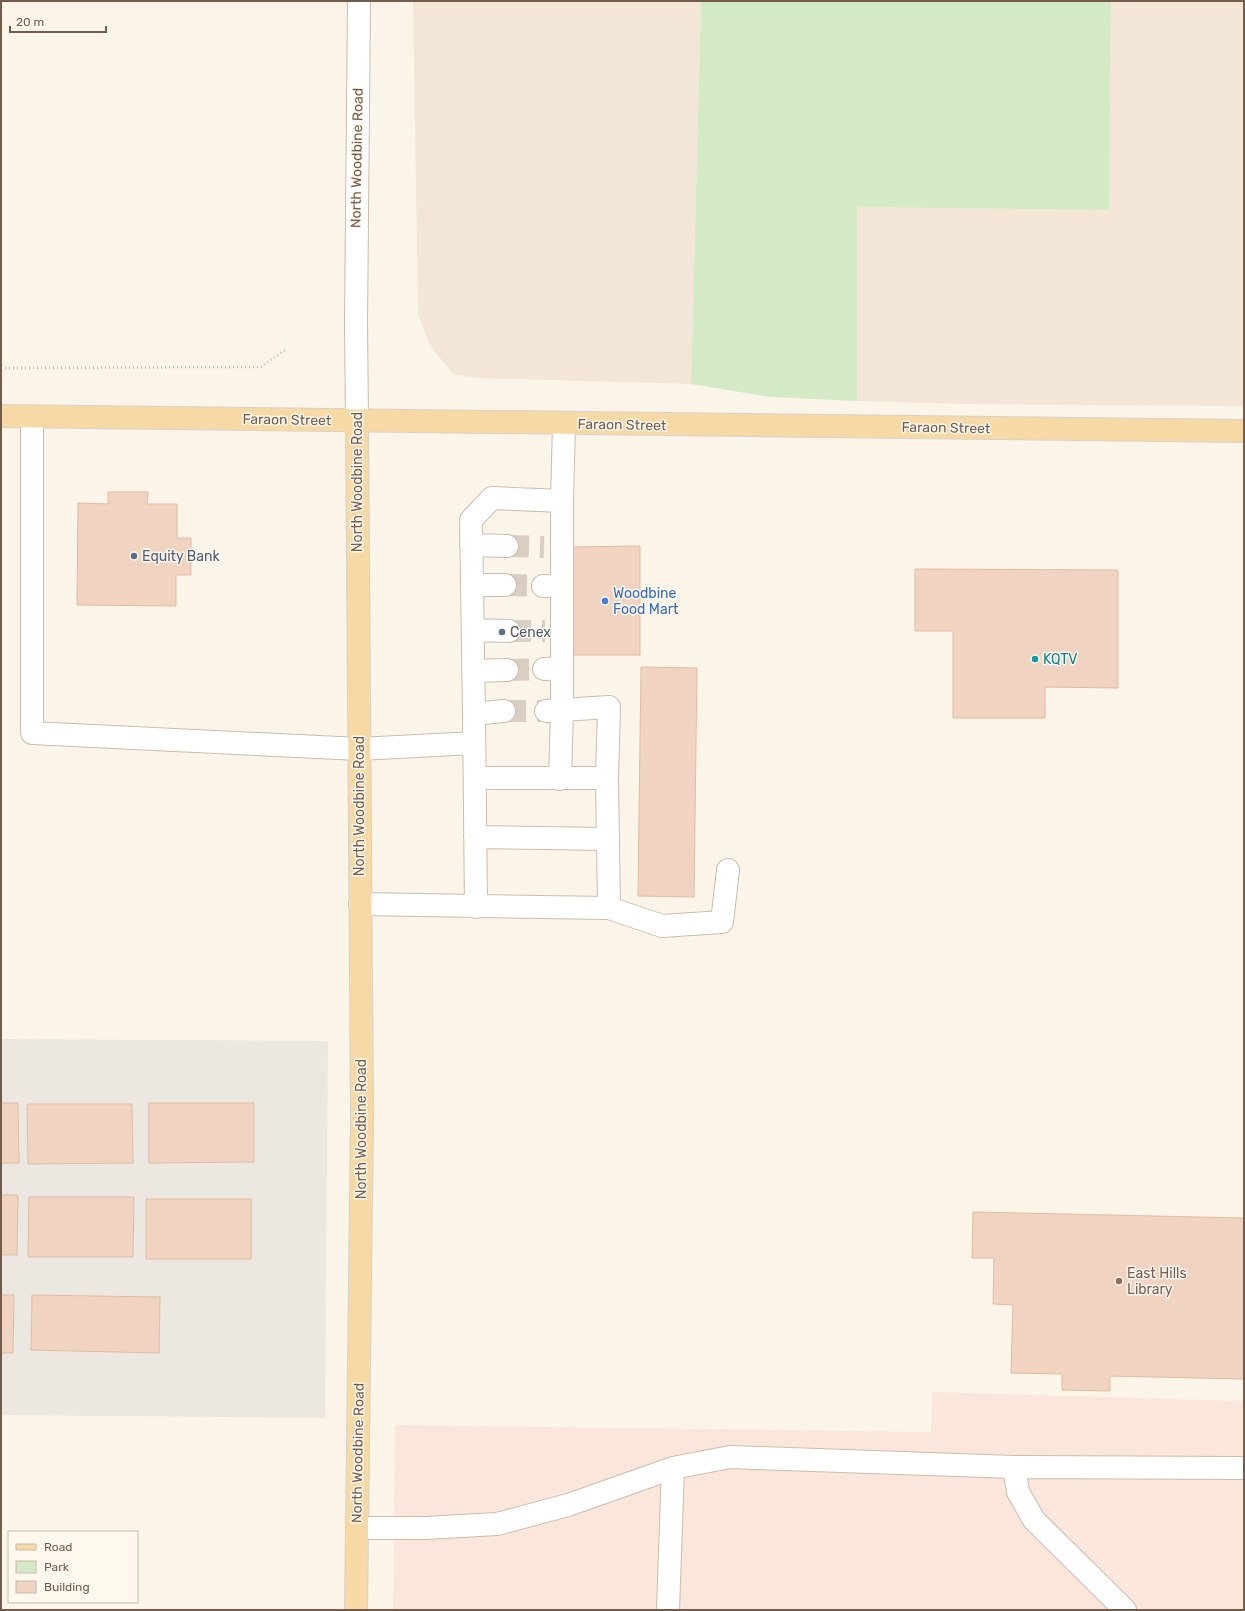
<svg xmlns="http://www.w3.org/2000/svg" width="1245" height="1611" font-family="Rubik,sans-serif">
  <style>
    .residential { fill: #f3e6d6 }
    .commercial { fill: #fbe6dc }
    .industrial { fill: #ece7e1 }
    .green { fill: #d4e9c6 }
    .building { fill: #f0d4c1; stroke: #e1bba2 }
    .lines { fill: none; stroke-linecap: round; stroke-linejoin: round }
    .minor-tunnel { stroke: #d9cec1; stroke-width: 22; stroke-dasharray: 22 11; stroke-linecap: butt }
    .minor-casing { stroke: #cdbcae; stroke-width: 24 }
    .major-casing { stroke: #d8d1cd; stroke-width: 24 }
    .path { stroke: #d5b8a3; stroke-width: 2.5; stroke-dasharray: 1 3; stroke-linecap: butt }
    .minor { stroke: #fff; stroke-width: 22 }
    .major { stroke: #f6d9a4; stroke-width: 22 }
    .service-dot { fill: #5c6f8a; stroke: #fef8ee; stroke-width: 1.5 }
    .shop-dot { fill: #3f7fe0; stroke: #fef8ee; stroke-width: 1.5 }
    .culture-dot { fill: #0f9aa8; stroke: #fef8ee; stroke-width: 1.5 }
    .education-dot { fill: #8d6e63; stroke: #fef8ee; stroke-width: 1.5 }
    .labels { text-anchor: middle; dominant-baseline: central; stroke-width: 3; stroke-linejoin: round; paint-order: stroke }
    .street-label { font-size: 14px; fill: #745c4d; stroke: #fef8ee }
    .service-label { font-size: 14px; fill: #4e5e75; stroke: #fef8ee; text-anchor: start }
    .shop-label { font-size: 14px; fill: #366cbe; stroke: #fef8ee; text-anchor: start }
    .culture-label { font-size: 14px; fill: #0d838f; stroke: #fef8ee; text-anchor: start }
    .education-label { font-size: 14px; fill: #785e54; stroke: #fef8ee; text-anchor: start }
  </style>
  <rect width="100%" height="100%" fill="#fbf4e8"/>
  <path class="residential" d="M413 1H701L691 384 477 378 453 374 430 345 418 314Z
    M1111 1H1244V406L962 404 857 401V207L1108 210Z"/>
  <path class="commercial" d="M932 1392 1244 1401V1610H393L395 1425 931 1432Z"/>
  <path class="industrial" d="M1 1039 328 1041 325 1418 1 1415Z"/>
  <path class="green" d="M701 1H1111L1109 210 857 207V401L770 397 691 384Z"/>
  <path class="building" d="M108 492H148L147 504H177V538H191V575H176V606L77 605 78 503 108 504Z
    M640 546V655H571L570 547Z
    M915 569 1118 570V688L1045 687V718H953V631H915Z
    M641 667 697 668 694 897 638 896Z
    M1 1103H18L19 1163H1Z
    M149 1103H254V1162L149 1163Z
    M27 1104H132L133 1163 28 1164Z
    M1 1195H18L17 1255H1Z
    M29 1197H134L133 1257H28Z
    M146 1199H251V1259H146Z
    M973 1212 1244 1218V1379L1110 1376V1391L1062 1390V1374L1011 1373 1013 1305 993 1304 994 1258H972Z
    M1 1295H14L13 1353H1Z
    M32 1295 160 1297 159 1353 31 1350Z"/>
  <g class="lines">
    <path class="minor-tunnel" d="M507 546 544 547
      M505 585 543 586
      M509 631H545
      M507 670 544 669
      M504 711H546"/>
    <g class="minor-casing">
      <path id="minor" d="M32 417V733L359 749 474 743
        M357 422 356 323 359 1
        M471 545 507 546
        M472 585H505
        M543 586H562
        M473 630 509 631
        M544 669 562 668
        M473 671 507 670
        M474 714 471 520 492 498 562 501 564 424
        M475 778H607
        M560 779 562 710V501
        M475 837 607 839
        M360 904 609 908 607 778 609 707 546 711
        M476 907 474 714 504 711
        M609 908 662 926 722 922 728 870
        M1014 1467 1244 1468
        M357 1528H426L497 1524 568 1505 673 1468 730 1457 1014 1467 1018 1492 1034 1520 1125 1610
        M668 1610 673 1468"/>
    </g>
    <g class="major-casing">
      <path id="major" d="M1 416 1244 431
        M356 1610 362 1116 357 422"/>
    </g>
    <path class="path" d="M1 368 261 367 285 350"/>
    <use href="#minor" class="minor"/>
    <use href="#major" class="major"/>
  </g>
  <g class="service-dot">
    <circle cx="134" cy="556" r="4"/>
    <circle cx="502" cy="632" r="4"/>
  </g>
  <circle class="shop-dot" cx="605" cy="601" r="4"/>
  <circle class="culture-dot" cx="1035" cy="659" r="4"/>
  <circle class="education-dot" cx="1119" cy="1281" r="4"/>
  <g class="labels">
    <g class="street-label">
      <text transform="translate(357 158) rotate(-89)">North Woodbine Road</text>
      <text transform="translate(287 420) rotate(1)">Faraon Street</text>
      <text transform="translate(622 425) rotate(1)">Faraon Street</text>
      <text transform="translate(946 428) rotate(1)">Faraon Street</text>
      <text transform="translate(357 482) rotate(-90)">North Woodbine Road</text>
      <text transform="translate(359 806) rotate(-90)">North Woodbine Road</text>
      <text transform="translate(361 1129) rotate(-90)">North Woodbine Road</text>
      <text transform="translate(358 1453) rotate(-89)">North Woodbine Road</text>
    </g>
    <g class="service-label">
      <text x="142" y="556">Equity Bank</text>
      <text x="510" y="632">Cenex</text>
    </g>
    <g class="shop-label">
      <text x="613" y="593">Woodbine<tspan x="613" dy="16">Food Mart</tspan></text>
    </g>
    <g class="culture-label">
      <text x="1043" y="659">KQTV</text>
    </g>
    <g class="education-label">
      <text x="1127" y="1273">East Hills<tspan x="1127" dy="16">Library</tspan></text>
    </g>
  </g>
  <rect width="1245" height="1611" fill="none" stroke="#745c4d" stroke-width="4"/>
  <rect x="8" y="1531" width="130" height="72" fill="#fef8ee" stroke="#c7baae"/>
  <rect x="16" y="1544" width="20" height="6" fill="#f6d9a4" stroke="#c7baae"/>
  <text x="44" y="1551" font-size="12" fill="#745c4d">Road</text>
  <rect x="16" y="1561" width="20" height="12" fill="#d4e9c6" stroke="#c7baae"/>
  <text x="44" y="1571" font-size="12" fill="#745c4d">Park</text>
  <rect x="16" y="1581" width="20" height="12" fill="#f0d4c1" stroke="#c7baae"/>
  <text x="44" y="1591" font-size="12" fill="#745c4d">Building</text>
  <path d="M10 26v6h96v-6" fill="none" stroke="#745c4d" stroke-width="2"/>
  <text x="16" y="26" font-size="12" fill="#745c4d" stroke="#fef8ee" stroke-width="3" paint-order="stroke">20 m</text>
</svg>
